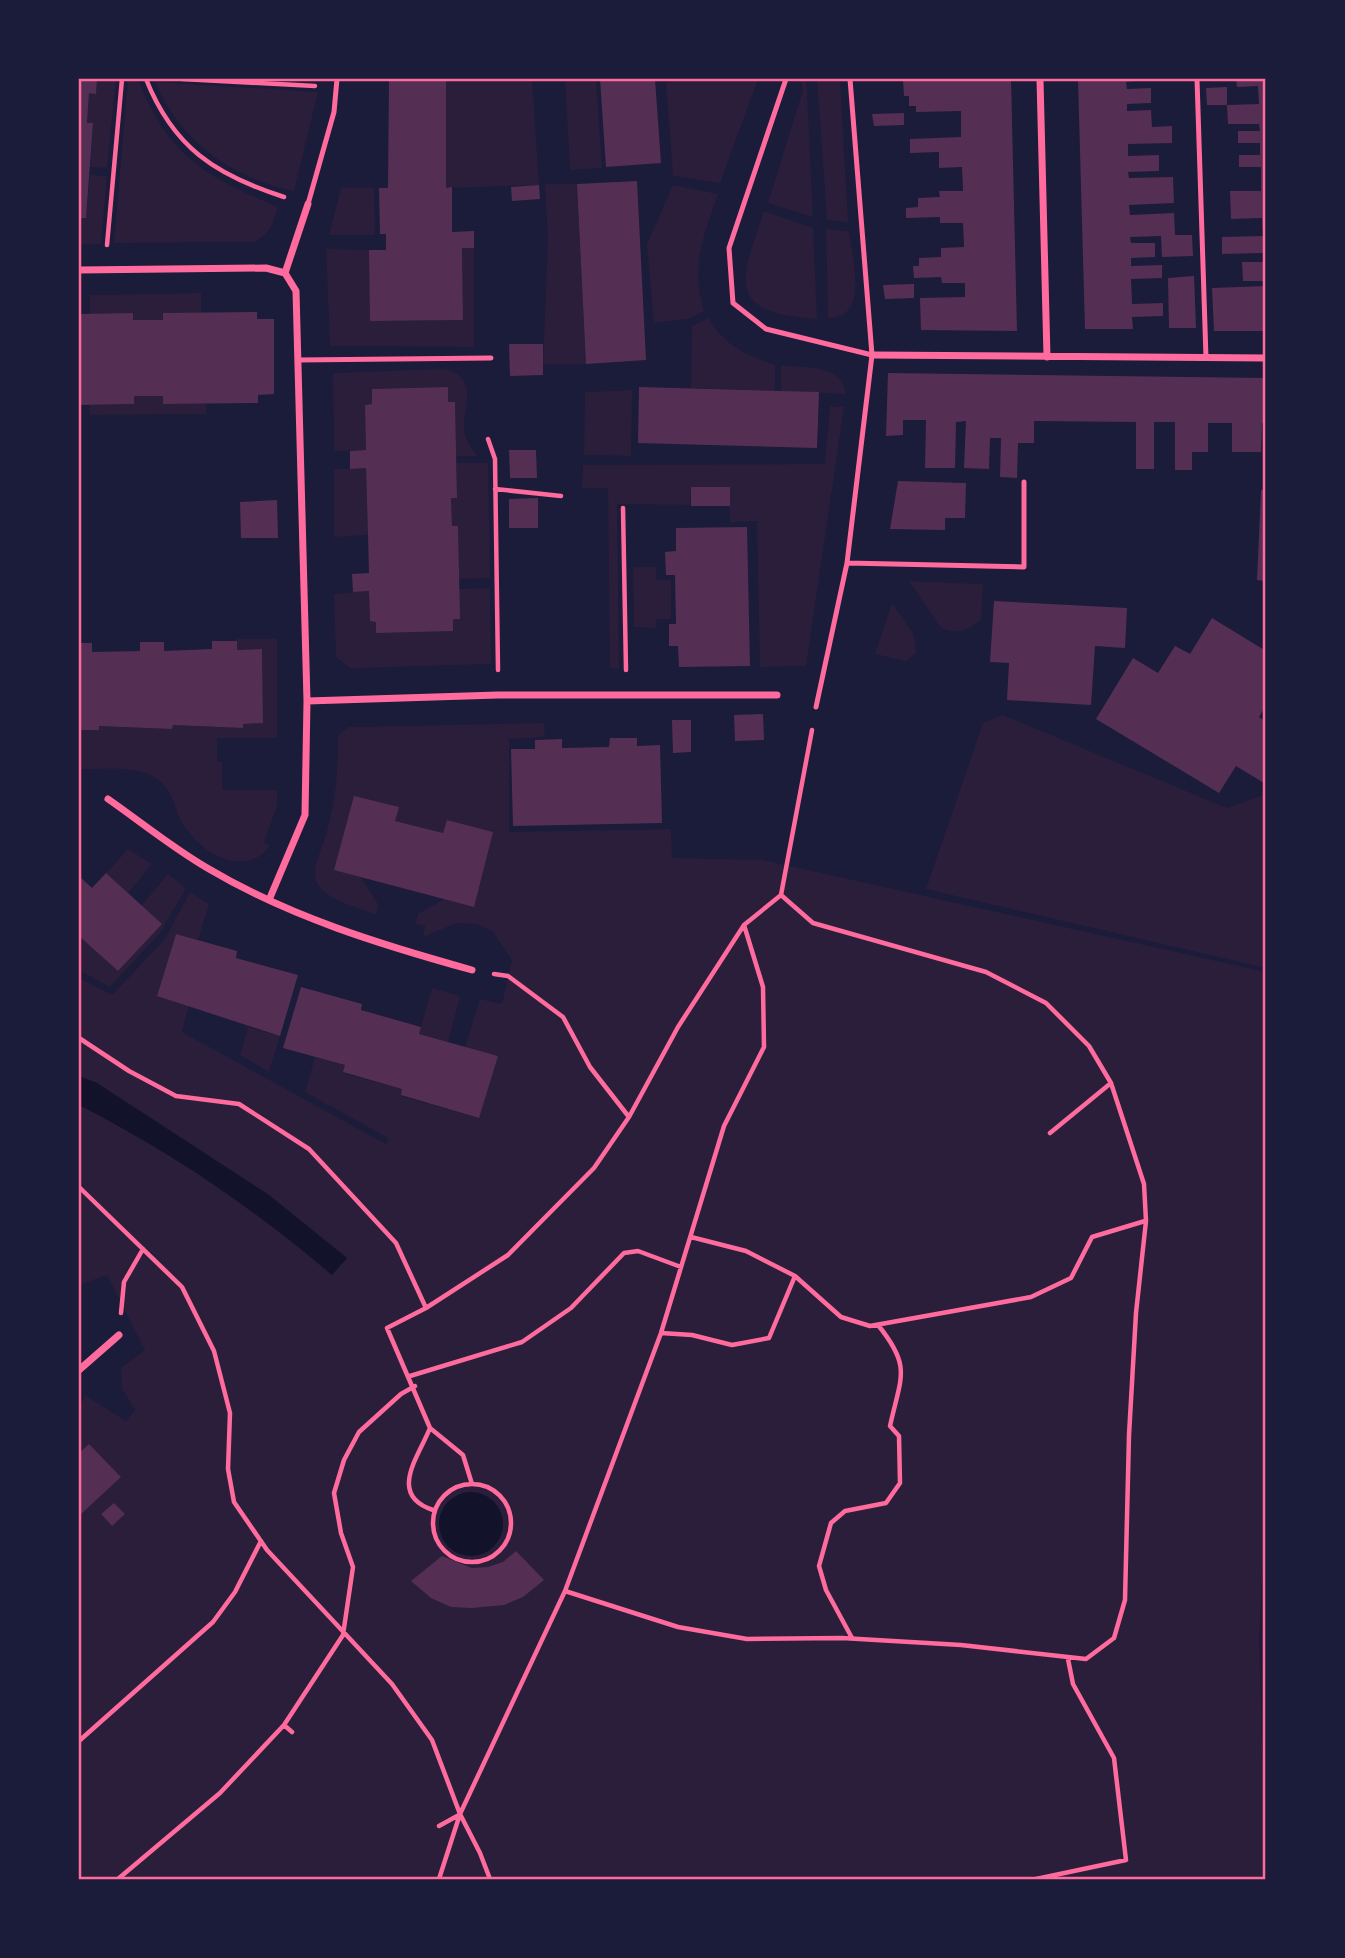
<svg xmlns="http://www.w3.org/2000/svg" width="1345" height="1958" font-family="Figtree,sans-serif">
  <style>
    .green { fill: #2a1e3b; fill-rule: evenodd }
    .water { fill: #12122b }
    .building { fill: #542f53 }
    .lines { fill: none; stroke-linecap: round; stroke-linejoin: round }
    .path { stroke: #ff6b9d; stroke-width: 4.5 }
    .service { stroke: #ff6b9d; stroke-width: 5 }
    .minor { stroke: #ff6b9d; stroke-width: 7 }
    .neatline { fill: none; stroke: #ff6b9d; stroke-width: 2.5 }
  </style>
  <rect width="100%" height="100%" fill="#1b1b3a"/>
  <path class="green" d="M97 79H116L107 168 90 167 93 124 87 123 89 93H96Z
    M446 79H532L539 185 446 188Z
    M565 79H596L602 168 570 170Z
    M684 79H758L720 183 673 176 666 82Z
    M801 79H805L807 91 813 217 768 203 803 90Z
    M817 79H840L848 222 827 220Z
    M128 80 139 82C169 157 207 177 278 207 273 224 270 234 254 242L114 243Z
    M155 82 318 92 294 191C230 177 181 142 155 82Z
    M90 175 107 176 101 244H79L80 218H86Z
    M545 184H577L586 364H543L548 239Z
    M673 185 718 194C703 238 691 264 704 311L688 319 654 323 647 244Z
    M341 188H374L375 235H329Z
    M764 211 813 228 817 319C725 313 740 282 764 211Z
    M826 229 849 231C852 258 870 319 828 318Z
    M462 248H474V347L330 346 326 249 369 250 371 321 463 320Z
    M201 293V313H164L163 320H133V313L90 314V295Z
    M708 318C725 345 745 355 775 365V391L691 388 692 326Z
    M781 365C805 368 842 364 846 394L781 391Z
    M444 369C484 378 459 412 465 436 467 442 473 450 477 456H456L455 402H448L447 387 372 389V404L365 405 366 450 334 451 333 373Z
    M632 390 631 456 584 455 585 392Z
    M134 396H163L164 404H206V414L90 415 89 405 133 404Z
    M830 406 844 407 806 666 760 667 757 521 730 522V487H691L690 505 617 504 619 669 610 668 608 488H582L583 465 825 464Z
    M457 463H488L490 578 459 579 458 526H452L451 498 457 497Z
    M366 468 368 535 334 537V469Z
    M633 567H656V580H671V619H656V628L634 627Z
    M909 581 983 584 981 619C969 630 957 635 941 628Z
    M490 588 491 664 359 668H350L336 657 334 594 369 591 370 621 376 622V632L453 631V619H459V589Z
    M892 603 914 635 916 653 906 661 875 654Z
    M237 639H277V738H217V761L222 762V790H277V806L264 842 270 846C246 878 203 855 185 827 173 810 175 789 154 777 135 765 101 770 79 769V730H99V726L172 729 173 725 242 728 243 724 263 723 262 649 237 650Z
    M1003 715 1227 808 1266 794V968L926 889 983 723Z
    M544 723 545 737 509 739V832L671 829 672 858 763 860 1266 972V1502L1259 1638 1266 1879H79V1516L121 1477 89 1444 79 1453V1410L85 1395 126 1421 135 1410 122 1389 121 1368 145 1350 107 1275 79 1285V978L112 995 165 939 190 892 209 904 198 940 176 934 157 995 189 1005 182 1032 386 1144 388 1138 305 1092 315 1057 345 1065 343 1073 402 1089 401 1096 478 1118 497 1056 465 1047 480 999 502 1004 512 960 493 932 477 924 457 923 423 937 425 926 415 924 418 914 444 899 493 832 447 820 443 833 395 821 398 808 360 876 378 904 376 915C358 907 331 902 319 886 312 876 315 865 319 855 334 816 338 781 338 739L339 734 349 727ZM114 1503 125 1514 112 1526 101 1514Z
    M128 849 152 864 128 893 106 873Z
    M168 874 186 888 160 933 110 987 79 970V936L118 971 161 924 141 906Z
    M432 988 460 996 448 1042 419 1034Z
    M248 1027 280 1036 269 1072 240 1055Z"/>
  <path class="water" d="M79 1076 97 1083 269 1195 347 1258 332 1275C253 1208 171 1152 79 1105Z
    M439 1524a32 32 0 1 1 64 0a32 32 0 1 1-64 0Z"/>
  <path class="building" d="M79 79H97L96 94 89 93 87 123H93L86 218H79Z
    M389 79H446V188L452 187V232L474 231V248H462L463 320 370 321 369 250H386V234H380L379 188H388Z
    M600 79H655L661 163 606 167Z
    M1011 79 1017 331 921 330 920 298 965 297V283H942L941 277 914 278 913 266H919V258L941 257V248L964 247 963 223H940V217L906 218V208L918 207V198L940 197 939 191H963L962 167 939 168V152L910 153V139L961 137V111L916 112V106H909V96H904L903 80Z
    M1078 79H1157L1126 82 1127 89 1151 88V103L1127 104V111L1151 110 1152 127 1172 126V143L1128 144V156L1159 155V171L1128 172 1129 178 1173 177 1174 203 1129 205 1130 215 1174 213 1175 235H1192L1193 256 1162 257 1161 236 1130 237 1131 243H1155V257L1131 258V266L1162 265V278L1131 279 1132 304 1163 303V316L1132 317 1133 329H1085Z
    M1236 79H1266V281H1243L1242 262H1264L1263 253 1222 254V237L1263 236 1262 218 1231 219 1230 191H1261V167H1239V155H1260V143H1238V131H1260L1259 124H1228L1227 105 1259 104 1258 86 1237 87Z
    M1227 87V105H1207L1206 88Z
    M904 113V125L874 126 872 114Z
    M637 181 646 360 586 364 577 184Z
    M539 185 540 199 512 201 511 187Z
    M1194 276 1196 328H1169L1168 278Z
    M914 284V298L885 299 883 285Z
    M1266 286V331H1214L1212 288Z
    M257 312V319H274V394L258 395V403L163 404V396H134V404L79 405V314L133 313V320H163V313Z
    M509 344H543V375L510 376Z
    M888 373 1266 378V423H1262L1261 452H1232V423H1208V452H1192V470H1175V422H1154V469H1136V422L1034 421V443H1018L1017 478 1000 477 1001 438H990L989 469 964 468 966 421 956 422 955 468H925L926 420H903V435L886 436Z
    M448 387V402H455L457 498H451L452 526H458L460 619H453V631L376 633V622L370 621 369 591 353 592 352 574 369 573 368 535 366 468 350 469V451L366 450 365 405 372 404V389Z
    M639 387 819 392 817 448 638 443Z
    M509 450H536L537 478H510Z
    M898 481 966 483 965 518H945V530L890 529Z
    M691 487H730V506H691Z
    M1261 490H1266V581L1257 580Z
    M538 498V528H509V499Z
    M277 500 278 538H241L240 502Z
    M747 527 750 666 679 667 678 646H669V624H676L675 575H666L665 552 676 551V528Z
    M994 601 1127 608 1125 648 1095 646 1091 705 1007 700 1009 663 990 662Z
    M1212 618 1266 651V705L1259 717 1266 722V779L1264 783 1236 766 1219 793 1096 719 1133 658 1158 673 1175 646 1190 654Z
    M212 641H237V650L262 649 263 723 243 724V728L173 725 172 729 99 726V730H79V643H92V652L140 651V642H164V651L212 649Z
    M763 714 764 740 735 741 734 715Z
    M672 720H691V752L673 753Z
    M610 738H637V746L660 745 662 823 513 826 511 749H535V740L562 739V748L609 747Z
    M354 796 399 807 395 821 443 833 447 820 493 832 474 907 334 870Z
    M106 873 162 924 118 971 79 936V876L92 888Z
    M176 934 237 951 236 958 298 975 280 1036 157 996Z
    M301 987 362 1004 361 1010 421 1027 419 1034 498 1056 479 1118 401 1095 402 1089 343 1072 345 1065 283 1048Z
    M89 1444 121 1477 79 1516V1453Z
    M114 1503 125 1514 112 1526 101 1514Z
    M516 1551 544 1580 523 1597 504 1605 472 1608 451 1607 431 1598 411 1581 442 1556 472 1568 488 1567 503 1562Z"/>
  <g class="lines">
    <path class="path" d="M146 79C173 147 215 175 284 197
      M182 79 315 86
      M107 245 122 79
      M488 439 495 459 498 670
      M495 489 561 496
      M623 508 626 670
      M494 974 508 976 563 1017 590 1067 629 1117
      M79 1038 129 1071 176 1096 239 1104 309 1149 396 1243 426 1308
      M1050 1133 1111 1083
      M79 1187 182 1287 214 1351 230 1413 228 1469 234 1502 267 1550 392 1684 432 1740 460 1814 480 1853 490 1879
      M691 1237 746 1251 795 1276 841 1317 870 1326 1031 1297 1071 1278 1092 1237 1145 1221
      M121 1313 124 1282 143 1249
      M661 1333 692 1335 732 1345 769 1338 795 1276
      M410 1376 522 1342 571 1308 624 1253 638 1251 681 1267
      M430 1428C419 1456 387 1495 433 1510
      M433 1523a39 39 0 1 1 78 0a39 39 0 1 1-78 0Z
      M472 1484 463 1455 430 1428 387 1328 426 1308 508 1255 594 1168 629 1117 678 1027 744 925 781 895 812 730
      M565 1591 678 1627 747 1639 842 1638 961 1645 1086 1659 1114 1638 1125 1600 1129 1435 1136 1313 1146 1221 1144 1184 1111 1083 1089 1046 1046 1003 986 972 813 923 781 895
      M852 1638 826 1590 819 1566 831 1523 845 1511 886 1503 900 1483 899 1436 890 1426C901 1376 912 1367 878 1325
      M284 1725 292 1732
      M79 1741 213 1622 235 1592 261 1541
      M439 1826 459 1815
      M118 1879 220 1793 284 1725 343 1635 353 1567 341 1533 334 1493 344 1460 359 1432 401 1394 415 1386
      M439 1879 460 1814 565 1591 661 1333 724 1126 764 1047 763 987 744 925
      M1036 1879 1126 1860 1114 1758 1073 1684 1068 1659"/>
    <path class="service" d="M786 79 729 248 733 303 766 329 872 355
      M1197 79 1206 358
      M308 204 334 112 337 79
      M298 360 491 358
      M847 563 1024 567V482
      M816 707 847 563 872 355 850 79"/>
    <path class="minor" d="M1040 79 1047 357
      M79 270 266 268 285 273 296 291 307 701 305 815 269 900
      M285 273 308 204
      M872 355 1266 358
      M307 701 498 695H777
      M108 799C141 822 174 849 209 869 290 917 382 945 472 970
      M79 1370 119 1335"/>
  </g>
  <rect width="1345" height="1958" fill="none" stroke="#1b1b3a" stroke-width="161"/>
  <rect x="80" y="80" width="1184" height="1798" class="neatline"/>
</svg>
